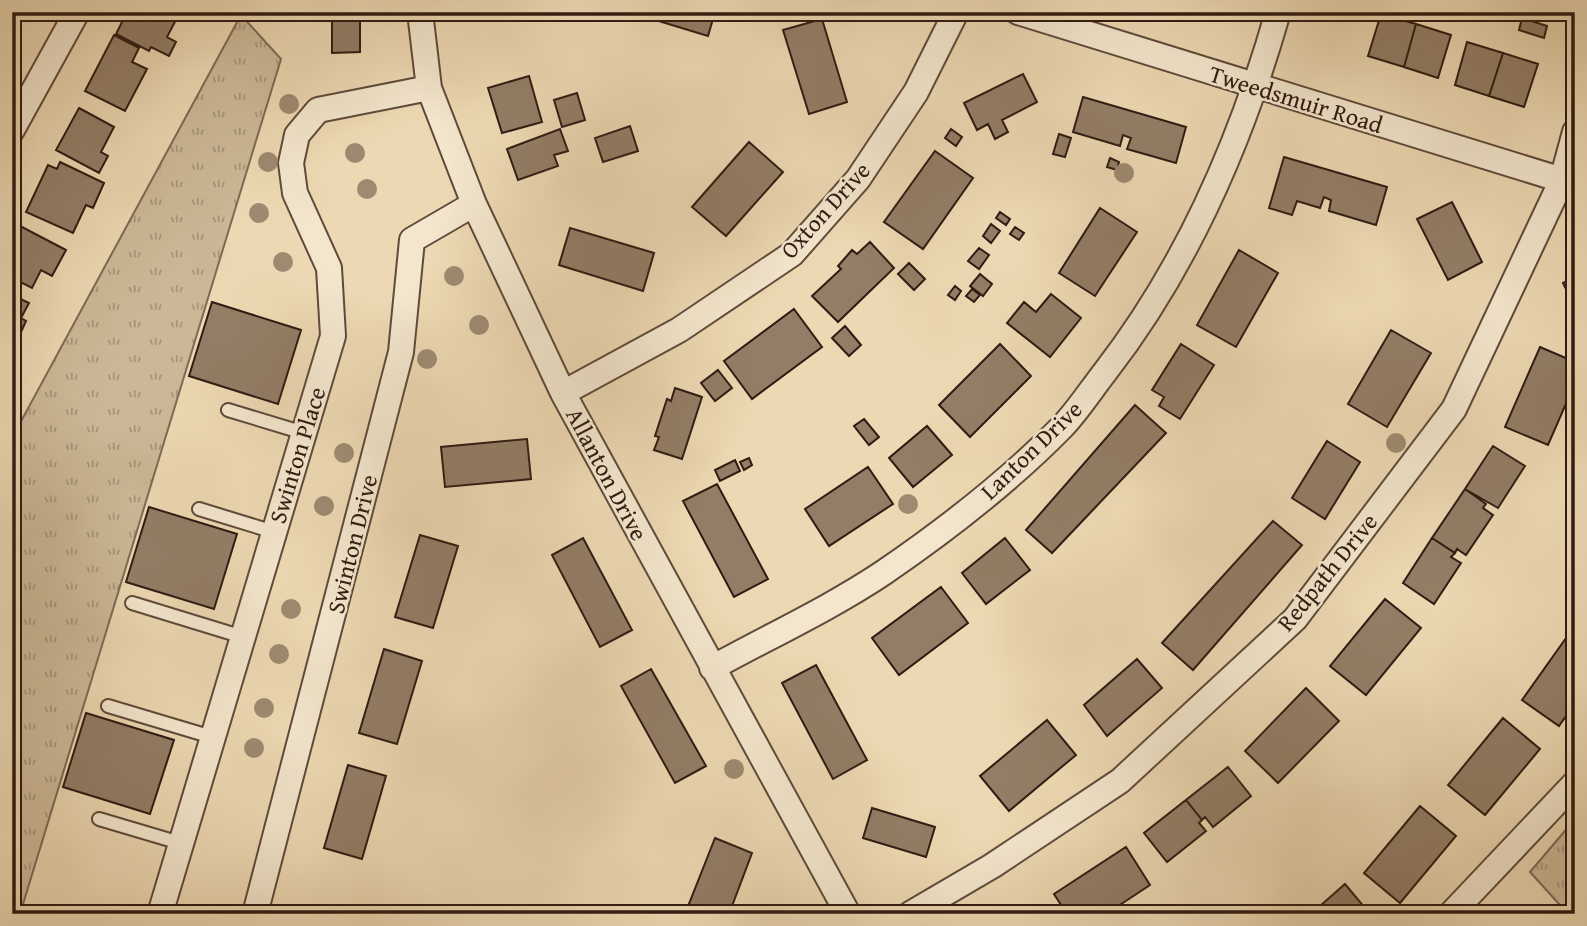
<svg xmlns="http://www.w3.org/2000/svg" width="1587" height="926" font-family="'Gentium Book Plus',serif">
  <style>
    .grass { fill: url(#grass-tufts); stroke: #7e6a55; stroke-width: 2 }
    .building { fill: #927d66; stroke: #301b13; stroke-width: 2 }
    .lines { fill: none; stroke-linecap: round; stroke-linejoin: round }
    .service-casing { stroke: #5f4a3b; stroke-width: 16 }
    .minor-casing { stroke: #5f4a3b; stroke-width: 28 }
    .service { stroke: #f3e6cd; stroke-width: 12 }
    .minor { stroke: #f3e6cd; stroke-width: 24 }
    .tree { fill: #9e8a71 }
    .labels { text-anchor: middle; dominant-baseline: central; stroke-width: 5; stroke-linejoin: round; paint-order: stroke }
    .street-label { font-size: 24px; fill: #301b13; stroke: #f3e6cd }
  </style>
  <defs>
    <pattern id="grass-tufts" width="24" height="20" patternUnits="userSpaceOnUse" patternTransform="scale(1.75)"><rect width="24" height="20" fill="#ccb897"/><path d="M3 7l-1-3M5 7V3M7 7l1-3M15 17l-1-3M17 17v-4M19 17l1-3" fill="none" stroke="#a6957a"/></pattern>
  </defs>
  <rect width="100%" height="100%" fill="#ecd8b2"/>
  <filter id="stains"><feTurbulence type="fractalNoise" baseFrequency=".00286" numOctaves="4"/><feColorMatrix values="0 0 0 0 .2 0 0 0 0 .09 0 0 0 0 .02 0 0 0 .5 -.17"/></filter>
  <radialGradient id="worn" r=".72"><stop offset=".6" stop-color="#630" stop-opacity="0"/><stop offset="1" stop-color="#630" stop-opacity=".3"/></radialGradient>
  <path class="grass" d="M241 15 281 59 20 914H12V438Z
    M1575 819V914H1568L1530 872Z"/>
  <path class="building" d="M12 12H24L12 36Z
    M127 12H180L167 37 176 42 169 56 151 47 149 51 116 34Z
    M332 12H360V52L332 53Z
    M629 12H715L708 36Z
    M1381 14 1416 24 1404 67 1368 56Z
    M1522 18 1547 26 1544 38 1519 30Z
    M822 19 847 102 809 114 783 30Z
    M1416 24 1451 35 1438 78 1404 67Z
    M114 35 139 48 132 62 147 69 125 111 85 91Z
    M1467 42 1503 53 1489 96 1455 85Z
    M1503 53 1538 64 1524 107 1489 96Z
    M1023 74 1037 102 1002 120 1008 132 995 139 988 124 977 130 964 103Z
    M529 76 542 122 502 133 488 88Z
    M577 93 585 120 562 127 554 100Z
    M1083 97 1186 127 1176 163 1127 149 1131 138 1123 135 1120 146 1073 132Z
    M79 108 114 127 101 152 108 156 99 173 56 150Z
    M630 126 638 151 603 162 595 138Z
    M560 129 568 151 554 155 558 166 518 180 507 149Z
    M951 129 962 137 956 146 945 138Z
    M1059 134 1071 138 1065 157 1053 154Z
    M749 142 783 172 726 236 692 207Z
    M935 151 973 178 923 249 884 222Z
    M1284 157 1387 187 1376 225 1329 211 1331 200 1324 197 1320 208 1297 201 1292 215 1269 208Z
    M1110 158 1119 162 1117 170 1107 167Z
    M60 162 104 183 93 208 86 205 73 233 26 212 48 165 57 169Z
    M1452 202 1482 262 1448 280 1417 219Z
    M1100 208 1137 232 1095 296 1059 273Z
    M1000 212 1010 219 1006 225 996 218Z
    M991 224 1000 231 991 243 983 236Z
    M20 226 66 250 52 276 41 270 32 288 12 278V241Z
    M1015 227 1024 233 1019 240 1010 234Z
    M570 228 654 253 643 291 559 265Z
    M870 242 894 268 838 322 812 296 841 269 838 266 852 250 857 254Z
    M979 248 989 255 979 269 968 261Z
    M1239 250 1278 273 1236 347 1197 325Z
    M909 263 925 279 914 290 898 274Z
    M980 274 992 284 983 296 970 286Z
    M1575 277V308L1563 283Z
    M955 286 961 291 955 300 948 295Z
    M972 289 980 295 974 302 966 296Z
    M1051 294 1081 318 1050 357 1007 323 1024 302 1036 312Z
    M12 295 29 303 21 318 26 321 13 350Z
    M212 302 301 330 278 404 189 376Z
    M794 309 822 347 752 399 724 361Z
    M845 326 861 345 849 356 832 338Z
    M1391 330 1431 353 1387 427 1348 404Z
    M1000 344 1031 376 970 437 939 405Z
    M1181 344 1214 365 1180 419 1159 406 1164 397 1152 390Z
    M1540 347 1575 362V383L1548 445 1505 427Z
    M718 370 732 388 715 401 701 383Z
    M675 388 702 397 682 459 654 450 659 437 655 436 667 399 671 401Z
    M1135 405 1166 433 1052 553 1026 530Z
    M864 419 879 437 869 445 854 426Z
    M927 426 952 455 913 487 889 458Z
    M527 439 531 479 445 487 441 447Z
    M1327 441 1360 462 1325 519 1292 498Z
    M1493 446 1525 466 1498 508 1465 489Z
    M749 458 752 465 744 470 740 462Z
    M735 460 740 471 720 481 715 470Z
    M868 467 893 504 829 546 805 509Z
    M717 484 768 579 734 597 683 501Z
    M1465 489 1486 504 1483 508 1493 515 1466 555 1457 549 1455 553 1432 538Z
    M149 507 237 534 214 609 126 582Z
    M1273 521 1302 545 1193 670 1162 643Z
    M420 535 458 546 433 628 395 617Z
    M583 538 632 630 600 647 552 555Z
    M1005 538 1030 570 986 604 962 573Z
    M1432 538 1455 553 1451 557 1461 563 1434 604 1403 583Z
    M941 587 968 623 899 675 872 638Z
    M1385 599 1421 628 1366 695 1330 666Z
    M1566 638 1575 644V703L1559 726 1522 700Z
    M384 649 422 661 397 744 359 733Z
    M1137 659 1162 688 1107 736 1084 705Z
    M816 665 867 760 833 779 782 683Z
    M651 669 706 766 675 783 621 686Z
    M1306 688 1339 721 1278 783 1245 751Z
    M86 713 174 740 150 814 63 787Z
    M1503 718 1540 749 1485 815 1448 785Z
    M1047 720 1076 755 1009 811 980 776Z
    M348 765 386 776 362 859 324 848Z
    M1228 767 1251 796 1213 827 1205 817 1202 820 1186 800Z
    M1186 800 1202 820 1199 823 1206 831 1167 862 1144 833Z
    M1420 806 1456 836 1400 903 1364 873Z
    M872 808 935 827 926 857 863 838Z
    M715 838 752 853 729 914H685Z
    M1126 847 1150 885 1106 914H1067L1054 894Z
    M1345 884 1370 914H1311Z"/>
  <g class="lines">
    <g class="service-casing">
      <path id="service" d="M228 410 304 433
        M199 509 274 532
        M132 603 243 637
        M108 706 212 737
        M99 819 180 843"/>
    </g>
    <g class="minor-casing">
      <path id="minor" d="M420 12 429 88 474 204 563 393 848 914
        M1018 12 1575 184
        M12 130 77 12
        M563 393 679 330 792 254 858 179 916 92 956 12
        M712 668C768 637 829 609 883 573 946 530 1009 481 1063 426 1078 410 1091 390 1105 372 1188 265 1241 142 1278 12
        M160 914 333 336 329 268 295 193 291 163 297 135 318 110 429 88
        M255 914 401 352 412 240 474 204
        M910 914 992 866 1120 781 1295 619 1454 409 1562 180 1575 132
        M1451 914 1575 783"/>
    </g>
    <use href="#service" class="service"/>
    <use href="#minor" class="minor"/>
  </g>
  <g class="tree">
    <circle cx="289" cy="104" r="10"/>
    <circle cx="355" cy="153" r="10"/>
    <circle cx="268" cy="162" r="10"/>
    <circle cx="1124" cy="173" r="10"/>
    <circle cx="367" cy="189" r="10"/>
    <circle cx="259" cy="213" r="10"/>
    <circle cx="283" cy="262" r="10"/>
    <circle cx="454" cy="276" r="10"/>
    <circle cx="479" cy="325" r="10"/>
    <circle cx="427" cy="359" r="10"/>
    <circle cx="1396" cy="443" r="10"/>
    <circle cx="344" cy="453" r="10"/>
    <circle cx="908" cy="504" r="10"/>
    <circle cx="324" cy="506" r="10"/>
    <circle cx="291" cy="609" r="10"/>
    <circle cx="279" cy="654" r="10"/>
    <circle cx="264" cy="708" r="10"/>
    <circle cx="254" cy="748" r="10"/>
    <circle cx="734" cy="769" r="10"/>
  </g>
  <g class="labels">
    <g class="street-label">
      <text transform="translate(1296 99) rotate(17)">Tweedsmuir Road</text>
      <text transform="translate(825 210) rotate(-48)">Oxton Drive</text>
      <text transform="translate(1031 450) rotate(-44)">Lanton Drive</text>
      <text transform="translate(297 455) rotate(-73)">Swinton Place</text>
      <text transform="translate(607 474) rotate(62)">Allanton Drive</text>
      <text transform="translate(352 544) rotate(-76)">Swinton Drive</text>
      <text transform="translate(1327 572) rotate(-51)">Redpath Drive</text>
    </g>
  </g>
  <rect width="1587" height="926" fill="none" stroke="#ecd8b2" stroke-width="42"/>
  <rect x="14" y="14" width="1559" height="898" fill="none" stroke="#301b13" stroke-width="3.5"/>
  <rect x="21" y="21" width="1545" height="884" fill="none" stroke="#301b13" stroke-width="2"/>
  <rect width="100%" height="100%" filter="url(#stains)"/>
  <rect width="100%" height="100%" fill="url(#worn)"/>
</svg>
